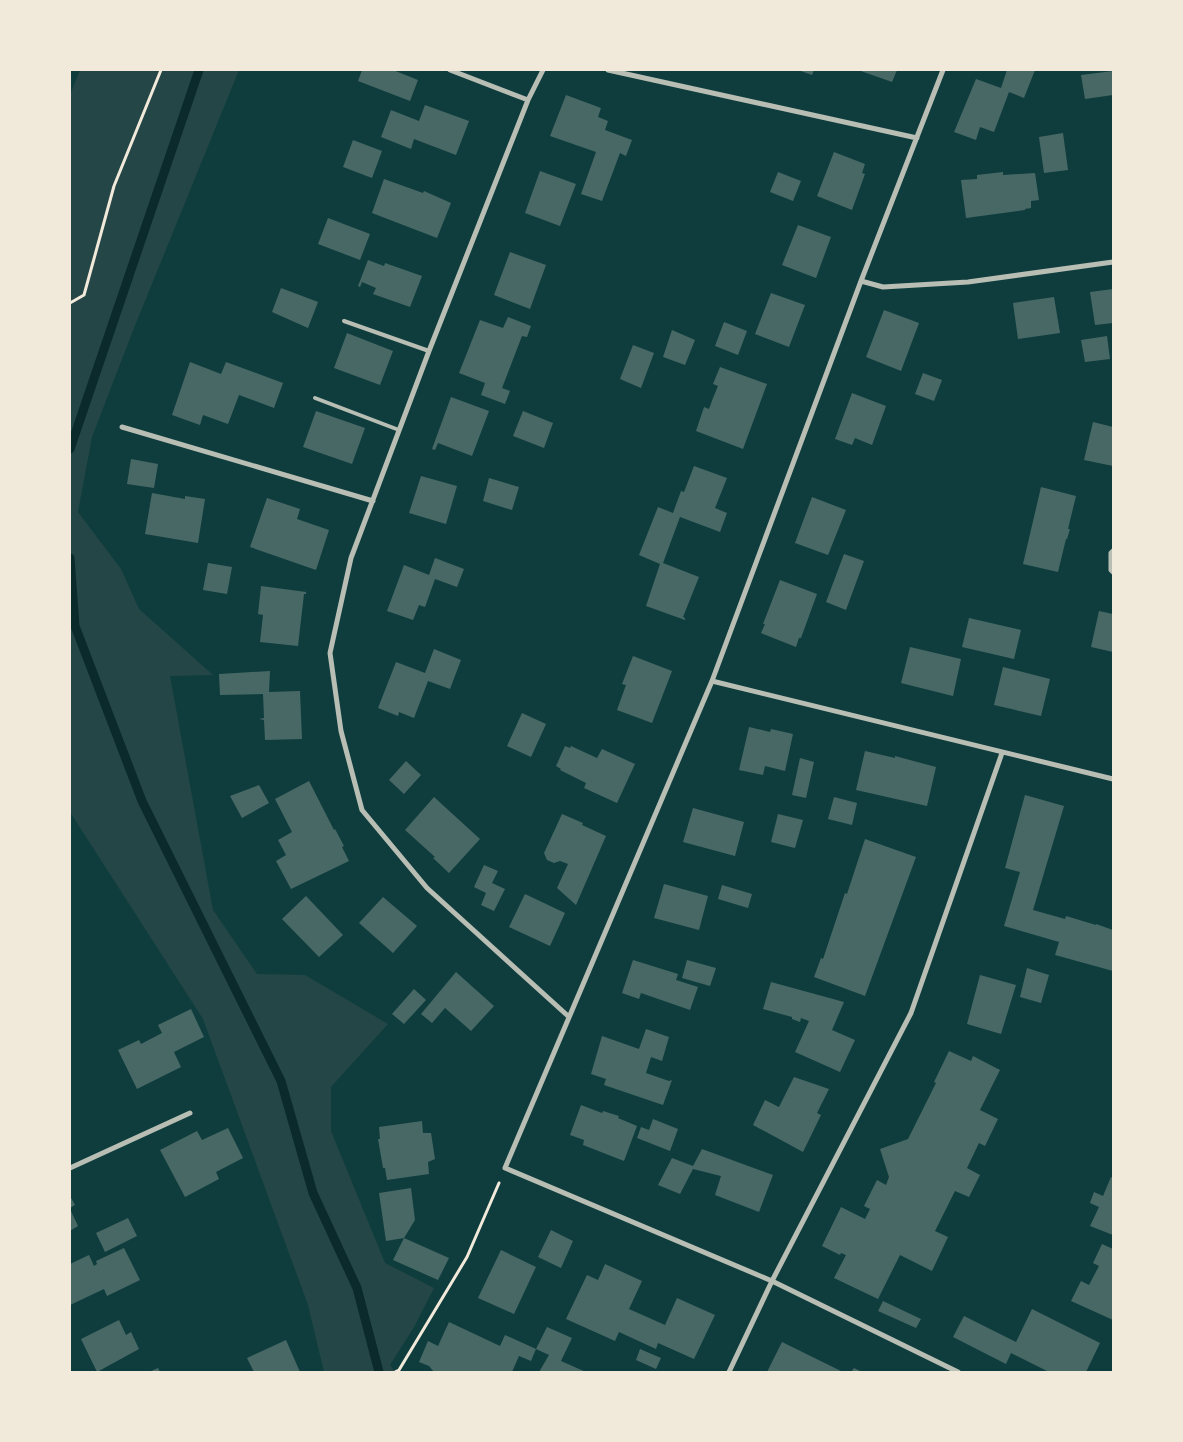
<svg xmlns="http://www.w3.org/2000/svg" width="1183" height="1442" font-family="'Golos Text',sans-serif">
  <style>
    .green { fill: #244646 }
    .lines { fill: none; stroke-linecap: round; stroke-linejoin: round }
    .stream { stroke: #0a2a2b; stroke-width: 9 }
    .building { fill: #486865 }
    .path { stroke: #f1e9da; stroke-width: 3 }
    .service { stroke: #b8beb3; stroke-width: 4 }
    .minor { stroke: #b8beb3; stroke-width: 5 }
  </style>
  <rect width="100%" height="100%" fill="#0f3d3e"/>
  <path class="green" d="M80 70H239L134 328 92 437 78 512 121 569 139 609 213 675 170 676 213 910 257 974 305 975 388 1024 331 1087V1131L385 1263 434 1288 414 1327 390 1365 395 1372H324L308 1305 203 1019 70 812V95Z"/>
  <g class="lines">
    <path class="stream" d="M70 449 199 70
      M70 558 75 626 142 801 281 1081 313 1193 357 1288 379 1372"/>
  </g>
  <path class="building" d="M362 70H393L418 80 410 101 358 81Z
    M798 70H814L812 75Z
    M858 70H897L892 82Z
    M1007 70H1035L1024 98 1009 92 994 132 980 127 976 140 954 132 976 79 1001 88Z
    M1113 71V95L1085 99 1081 75Z
    M566 95 601 108 598 117 608 121 605 130 632 140 626 156 620 153 602 201 581 194 596 152 550 136Z
    M425 105 469 121 456 155 414 139 411 149 381 137 391 110 419 121Z
    M1063 133 1068 170 1044 173 1039 137Z
    M353 140 382 151 372 178 343 167Z
    M834 152 865 164 862 173 865 174 852 210 817 196Z
    M540 171 576 184 560 226 525 213Z
    M778 172 801 181 793 201 770 192Z
    M1003 172V175L1035 173 1039 200 1031 201V208L1025 209V210L966 218 961 180 977 179V175Z
    M384 179 423 193 424 191 451 203 437 238 372 213Z
    M328 218 370 234 360 260 318 244Z
    M798 225 831 237 816 278 782 265Z
    M510 252 546 265 530 309 494 295Z
    M368 260 384 266 385 263 422 276 410 307 373 294 376 288 362 282 360 287 358 286Z
    M281 288 318 302 308 328 272 312Z
    M1113 289V323L1095 325 1090 292Z
    M771 293 805 305 789 347 755 334Z
    M1054 297 1060 333 1018 339 1013 303Z
    M884 310 919 323 901 371 866 357Z
    M508 317 531 326 527 337 522 336 502 388 510 391 505 404 481 395 485 383 459 373 480 320 503 328Z
    M724 322 747 331 738 355 715 346Z
    M672 330 695 340 685 365 663 357Z
    M347 333 393 351 380 385 334 368Z
    M1107 336 1110 359 1085 362 1081 340Z
    M633 345 654 353 641 388 620 379Z
    M190 362 221 374 226 362 283 383 274 408 239 395 228 424 203 415 200 425 172 415Z
    M720 367 767 384 743 449 696 431 704 407 709 409 713 398 718 386 713 384Z
    M923 373 942 380 934 401 915 394Z
    M852 393 886 406 872 445 855 438 852 445 835 439Z
    M451 397 489 411 472 456 438 443 435 450 432 449Z
    M316 411 365 428 352 464 303 447Z
    M523 411 553 423 544 448 513 436Z
    M1093 422 1113 427V466L1084 460Z
    M131 459 158 464 154 488 127 484Z
    M694 466 727 478 715 508 727 513 720 532 680 517 663 563 699 577 683 617 685 618V620L646 606 660 564 639 555 658 507 673 513 681 491 684 492Z
    M421 476 457 486 446 524 409 513Z
    M489 478 519 487 512 510 483 501Z
    M1041 487 1076 496 1068 529H1070L1067 539H1066L1058 572 1023 564Z
    M152 493 185 499V496L205 499 198 543 145 534Z
    M812 497 846 510 828 555 795 543Z
    M267 498 300 509 297 519 329 530 316 570 250 547Z
    M844 554 864 561 846 610 826 602Z
    M435 558 464 569 457 587 435 579 425 607 419 605 413 620 387 611 404 565 429 575Z
    M208 563 232 567 227 594 203 590Z
    M780 580 817 594 801 638H799L796 647 761 633 765 624H763Z
    M261 586 306 592V594H304L298 646 260 642 263 615 258 614Z
    M1099 611 1113 614V652L1091 647Z
    M969 618 1021 630 1014 659 962 647Z
    M910 647 961 659 953 696 901 683Z
    M434 649 461 660 450 689 428 681 414 718 399 712 398 716 378 708 396 662 425 673Z
    M633 656 672 671 652 723 617 710 626 685 622 684Z
    M1003 667 1050 679 1041 716 994 705Z
    M270 671 269 692 300 691 302 739 265 740 264 720 259 719 264 718 263 694 220 695 219 674Z
    M522 713 546 724 531 757 507 746Z
    M749 727 770 732 771 729 793 734 785 771 765 766 763 775 739 770Z
    M565 746 570 748 571 746 597 758 602 749 635 764 617 803 584 788 586 783 560 770 561 769 556 766Z
    M865 751 895 758V756L936 767 927 806 856 790Z
    M800 758 814 762 806 798 792 795Z
    M406 761 421 775 404 794 389 780Z
    M309 781 334 830 335 829 344 846 342 847 349 861 291 889 276 861 286 855 278 840 292 832 275 799Z
    M259 785 269 803 242 818 230 796Z
    M1025 795 1064 806 1033 910 1065 919 1066 916 1096 925V924L1113 930V971L1055 955 1059 942 1004 926 1020 872 1005 868Z
    M434 797 480 839 449 873 433 858 435 857 405 830Z
    M834 797 857 803 852 825 828 819Z
    M693 808 744 822 735 856 683 842Z
    M562 814 583 823 582 825 606 836 576 905 557 888 568 864 560 861 554 863 547 860 544 853Z
    M778 814 803 820 795 848 771 842Z
    M865 839 916 857 865 996 814 977 821 958 823 959 845 893 847 894Z
    M484 865 498 871 492 883 505 889 494 911 481 905 486 893 474 887Z
    M664 884 708 896 699 930 654 918Z
    M722 885 752 894 748 908 718 899Z
    M525 894 565 913 550 946 509 927Z
    M306 896 343 935 319 957 282 919Z
    M383 897 417 926 393 953 359 923Z
    M633 960 678 974 676 980 698 987 690 1010 641 993 639 999 622 993Z
    M687 960 716 968 710 986 682 978Z
    M1027 968 1049 975 1041 1003 1020 997Z
    M456 972 494 1006 471 1031 445 1008 432 1023 421 1014Z
    M980 975 1016 985 1001 1034 967 1024Z
    M771 982 844 1002 832 1030 855 1040 840 1072 795 1052 809 1021 801 1018 800 1022 792 1019V1017L763 1009Z
    M414 989 426 1000 404 1024 392 1014Z
    M191 1009 204 1037 174 1052 181 1067 137 1089 118 1050 139 1040 141 1044 162 1033 158 1025Z
    M646 1029 669 1037 662 1061 651 1057 646 1073 669 1081 672 1080 663 1105 604 1085 606 1079 591 1074 602 1036 639 1049Z
    M949 1051 971 1061 973 1056 1000 1070 980 1110 998 1119 985 1146 979 1143 967 1168 980 1175 969 1197 955 1191 935 1231 948 1237 932 1271 900 1255 878 1299 834 1278 846 1255 841 1253 840 1255 822 1246 841 1207 865 1219 870 1209 864 1206 877 1180 886 1185 889 1177 880 1149 908 1139 936 1083 934 1082Z
    M794 1077 829 1089 817 1113 821 1115 803 1152 753 1125 765 1100 779 1107Z
    M581 1105 602 1113 603 1111 619 1116 618 1118 637 1126 624 1161 583 1145 584 1140 570 1135Z
    M653 1119 678 1129 670 1151 637 1138 641 1127 649 1130Z
    M422 1121 423 1133H431L435 1159 428 1162 429 1174 387 1180 385 1168H383L378 1139H380L379 1127Z
    M228 1128 243 1158 216 1172 219 1179 185 1197 160 1150 197 1131 202 1140Z
    M702 1149 773 1175 759 1212 715 1195 721 1176 693 1169 680 1194 658 1185 672 1158 693 1166Z
    M1111 1177 1113 1178V1235L1090 1226 1099 1207 1090 1203 1094 1192 1103 1196Z
    M411 1188 415 1220 404 1238 449 1258 438 1280 393 1260 404 1238 386 1241 379 1193Z
    M70 1196 75 1205 70 1208Z
    M70 1209 78 1226 70 1231Z
    M128 1218 137 1236 105 1252 96 1233Z
    M551 1230 573 1241 561 1268 538 1257Z
    M1102 1244 1113 1249V1320L1071 1301 1081 1281 1089 1285 1099 1266 1093 1263Z
    M124 1248 140 1280 107 1296 104 1289 70 1305V1264L89 1255 94 1266 97 1264 96 1261Z
    M501 1250 536 1267 514 1314 478 1298Z
    M605 1264 642 1281 629 1309 665 1325 677 1298 715 1315 694 1359 658 1343 656 1349 619 1332 615 1341 566 1319 587 1275 598 1280Z
    M883 1301 921 1319 916 1328 878 1311Z
    M1032 1309 1100 1343 1086 1372H1049L1011 1353 1006 1364 953 1337 964 1316 1016 1342Z
    M119 1320 126 1335 131 1332 139 1349 97 1372 81 1339Z
    M449 1322 500 1346 505 1335 536 1349 531 1361 519 1356 512 1372H434L429 1366 419 1362 428 1341 438 1346Z
    M547 1327 572 1338 561 1361 586 1372H539L549 1355 536 1349Z
    M286 1340 300 1372H254L247 1358Z
    M782 1342 843 1372H767Z
    M640 1349 661 1358 656 1369 636 1360Z
    M158 1368 160 1372H149Z
    M854 1368 862 1372H851Z"/>
  <g class="lines">
    <path class="path" d="M70 303 84 295 114 186 161 70
      M395 1372 399 1370 467 1257 499 1183"/>
    <path class="service" d="M344 321 429 351
      M315 398 399 430"/>
    <path class="minor" d="M450 70 528 100
      M543 70 528 100 429 351 351 558 330 653 341 731 362 810 427 888 568 1016
      M608 70 917 138
      M943 70 861 281 712 681 505 1168 772 1281 958 1372
      M861 281 883 287 968 282 1113 262
      M122 427 373 501
      M1113 551 1111 553V570L1113 572
      M712 681 1113 779
      M70 1168 190 1113
      M729 1372 772 1281 911 1013 1002 753"/>
  </g>
  <rect width="1183" height="1442" fill="none" stroke="#f1e9da" stroke-width="142"/>
</svg>
